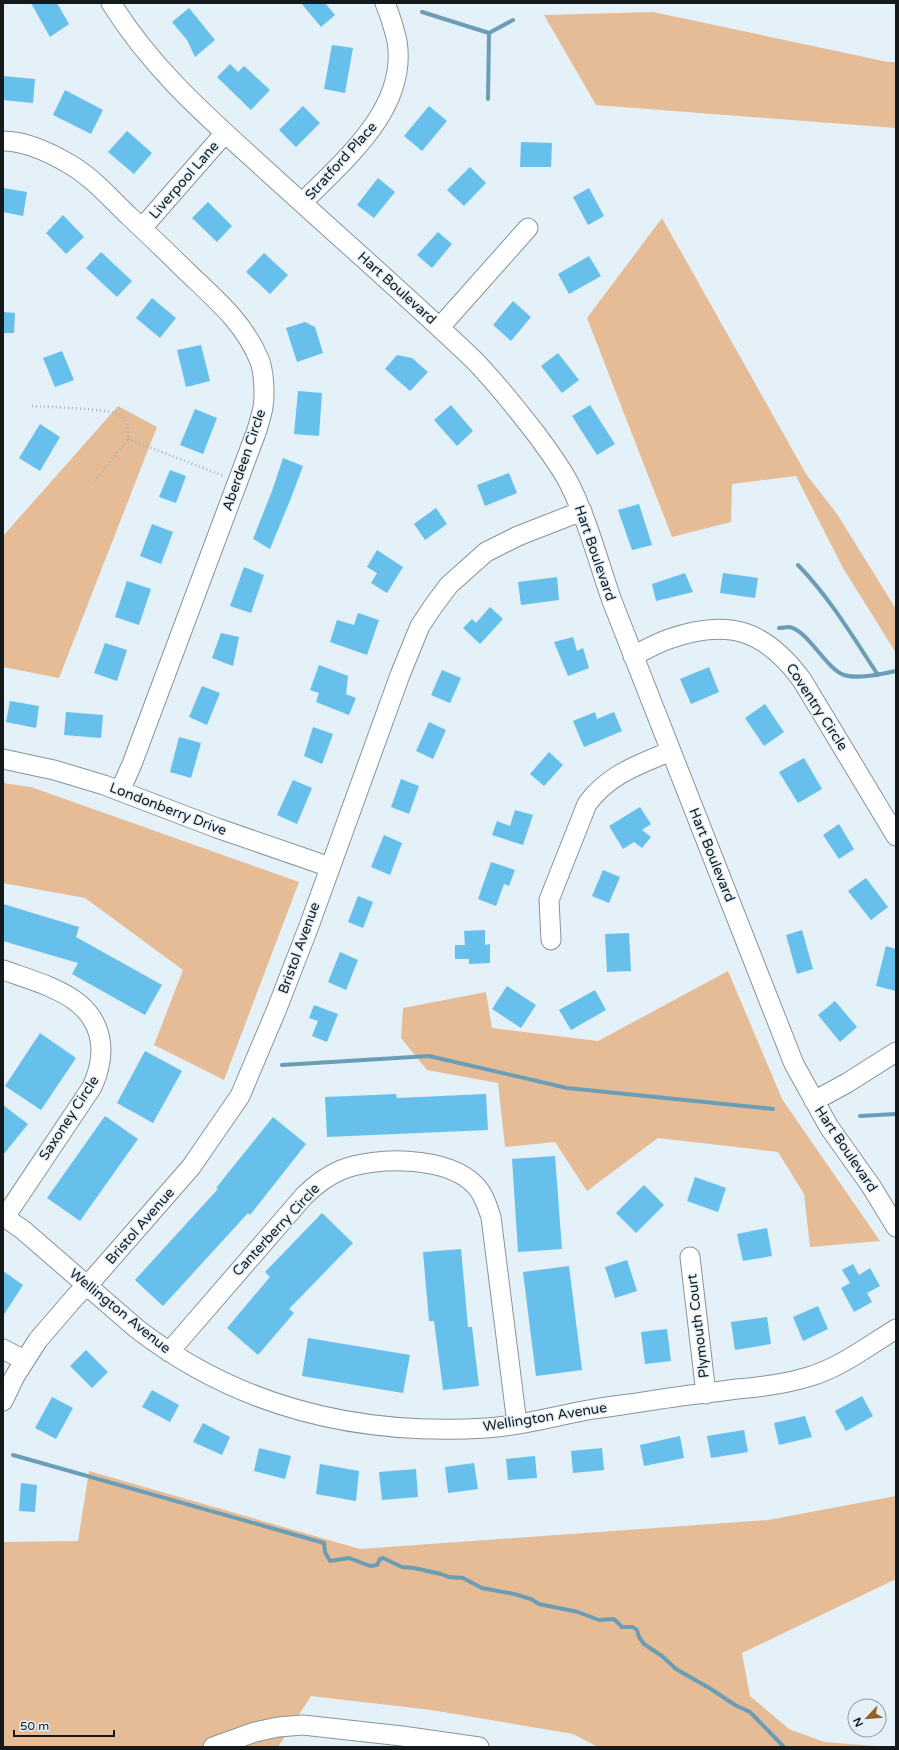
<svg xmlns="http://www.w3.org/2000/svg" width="899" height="1750" font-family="'Varela Round',sans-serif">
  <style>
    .green { fill: #e5bc96 }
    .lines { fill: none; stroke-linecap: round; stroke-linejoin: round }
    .stream { stroke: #6c9db6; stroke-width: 4 }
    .building { fill: #67c0ec }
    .minor-casing { stroke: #87949b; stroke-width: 21 }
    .path { stroke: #a5b0b6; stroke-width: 2.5; stroke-dasharray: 1 3; stroke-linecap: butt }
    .minor { stroke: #fff; stroke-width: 19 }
    .labels { text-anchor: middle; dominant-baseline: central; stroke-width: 3; stroke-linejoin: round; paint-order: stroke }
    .street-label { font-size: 14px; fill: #14191c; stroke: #e4f1f9 }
  </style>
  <rect width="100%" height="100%" fill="#e4f1f9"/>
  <path class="green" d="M653 12 888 62H896V128L596 105 544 15Z
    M662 218 806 474 837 514 896 609V653L843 568 796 476 732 484 731 522 672 537 587 318Z
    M118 406 157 427 59 678 3 667V536Z
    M3 783 31 787 299 882 224 1080 154 1045 183 970 85 898 3 883Z
    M728 971 782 1099 880 1241 810 1247 804 1194 778 1152 658 1138 587 1191 555 1142 505 1147 498 1083 427 1070 401 1038 403 1008 486 992 492 1028 598 1041Z
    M89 1471 360 1549 768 1520 896 1496V1579L742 1653 750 1696 789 1729 824 1742 889 1747H598L573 1734 431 1710 311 1696 278 1747H3V1542L78 1541Z"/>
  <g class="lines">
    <path class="stream" d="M422 12 489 33 513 20
      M488 99 489 33
      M798 565C830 598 853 637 878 675
      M779 628C782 628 786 627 789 627 808 630 825 668 844 675 856 679 883 674 896 671
      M282 1065 429 1056 567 1088 773 1109
      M860 1116 896 1114
      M13 1455 324 1543 325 1552 330 1561 349 1558 370 1566 377 1565 380 1559 383 1558 402 1567 414 1568 441 1574 449 1577 463 1578 482 1588 514 1594 531 1599 539 1604 578 1612 599 1620 614 1619 622 1627H633L637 1630 639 1637 644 1644 662 1656 676 1669 711 1689 735 1705 750 1712 784 1747"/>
  </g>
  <path class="building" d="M31 3H57L69 24 50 37Z
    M301 3H325L335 15 321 27Z
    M189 8 215 40 195 57 187 40 172 22Z
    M332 45 353 48 345 93 324 89Z
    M230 64 238 72 244 66 270 90 251 110 217 77Z
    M3 76 35 79 33 103 3 100Z
    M65 90 103 110 91 134 53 115Z
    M303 106 320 123 296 147 279 130Z
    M429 106 447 121 422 151 404 136Z
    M127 131 152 153 134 174 108 152Z
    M521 142 552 143 551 167H520Z
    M470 167 486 183 464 206 447 190Z
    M378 178 395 192 374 218 357 205Z
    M3 188 27 192 23 216 3 212Z
    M589 188 604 216 588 225 573 197Z
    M208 202 232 226 217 242 192 218Z
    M63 215 84 237 66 254 46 233Z
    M438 232 452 244 432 268 417 255Z
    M101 252 132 281 117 297 86 268Z
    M264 253 288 275 270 294 246 272Z
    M589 256 601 276 569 294 558 274Z
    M152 298 176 318 160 338 136 318Z
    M513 301 531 317 511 341 493 325Z
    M3 312 15 313 14 333H3Z
    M305 322 315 327 323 353 297 362 286 328Z
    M201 345 210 381 186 387 177 350Z
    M62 351 74 380 55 387 43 358Z
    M558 353 579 380 562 393 541 366Z
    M397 355 412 358 428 372 410 391 385 369Z
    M298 391 322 393 319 436 294 434Z
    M451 405 473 431 457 446 434 420Z
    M590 405 615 444 597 455 572 416Z
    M195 409 217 418 203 454 180 445Z
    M40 424 60 437 40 471 19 458Z
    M283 458 303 466 291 498 270 549 253 539 272 491Z
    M170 470 186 476 176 503 159 497Z
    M509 473 517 493 485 506 477 485Z
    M639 504 652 545 632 550 618 510Z
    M436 508 447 524 425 540 414 524Z
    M152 524 173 532 161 564 140 556Z
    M377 550 403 567 387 593 371 583 377 573 367 567Z
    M244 567 264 575 251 613 230 606Z
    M685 573 693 592 656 601 652 584Z
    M723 573 758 578 755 598 720 593Z
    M557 577 559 600 521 605 518 582Z
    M127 581 151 589 139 625 115 617Z
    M490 607 503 619 480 644 463 628 472 619 476 623Z
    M358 613 379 620 367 655 330 642 337 620 354 625Z
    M221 633 239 637 233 666 212 658Z
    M573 637 577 651 583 648 589 668 568 676 554 642Z
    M105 643 127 650 117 681 94 673Z
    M319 665 348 676 346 694 356 698 349 715 316 702 319 693 310 690Z
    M709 667 719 692 691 704 680 679Z
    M442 670 461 678 450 703 431 695Z
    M202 686 220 693 207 725 189 717Z
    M10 701 39 706 36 728 6 722Z
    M765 704 784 732 764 746 745 718Z
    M66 712 103 715 101 738 64 735Z
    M595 712 597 719 614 712 622 731 584 747 573 721Z
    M429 722 446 730 433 759 416 751Z
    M313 727 333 734 322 764 304 756Z
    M179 737 201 743 191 778 170 772Z
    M549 752 563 765 544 786 530 774Z
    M804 758 822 789 798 803 779 772Z
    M401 779 419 786 409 814 391 807Z
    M293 780 312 788 297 824 277 815Z
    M640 807 651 824 642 830 651 837 642 848 634 842 623 849 609 826Z
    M515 810 533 815 523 845 492 835 497 821 510 826Z
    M839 824 854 849 839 859 823 835Z
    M384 835 402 843 390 875 371 867Z
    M491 862 515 870 509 886 504 884 496 906 478 899Z
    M603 870 620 877 609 903 592 896Z
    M866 878 888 907 871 920 848 891Z
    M358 896 373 902 363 928 348 922Z
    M3 904 79 927 76 937 162 985 145 1015 72 974 78 963 3 941Z
    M485 930V945L490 944V963L469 964V959H455V945H465L464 931Z
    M802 930 813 969 797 974 786 935Z
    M629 933 631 971 607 972 605 934Z
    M886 946 896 949V991L876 986Z
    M340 952 358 960 346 990 328 982Z
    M507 986 536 1005 521 1028 492 1009Z
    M595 990 606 1010 571 1030 559 1010Z
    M835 1001 857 1027 840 1042 818 1015Z
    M314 1005 338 1014 327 1042 312 1036 318 1021 309 1018Z
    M40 1033 76 1058 41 1110 5 1086Z
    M145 1051 182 1071 153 1123 117 1103Z
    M396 1094 397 1098 486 1094 488 1130 327 1137 325 1097Z
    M3 1105 28 1124 3 1155Z
    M105 1116 138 1139 80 1221 47 1198Z
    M273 1117 306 1144 250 1215 248 1213 163 1306 135 1280 218 1189 216 1188Z
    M555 1156 562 1249 518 1252 512 1159Z
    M695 1177 726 1188 718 1212 687 1201Z
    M644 1185 664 1205 636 1233 616 1213Z
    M322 1213 353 1243 289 1309 294 1313 258 1355 227 1328 270 1277 265 1272Z
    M767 1228 772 1256 743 1261 737 1234Z
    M461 1249 468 1327H472L479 1386 443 1390 434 1321H429L423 1252Z
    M627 1260 637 1291 615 1298 605 1267Z
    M853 1264 859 1275 870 1268 880 1286 867 1293 872 1302 854 1312 841 1288 850 1283 842 1270Z
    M569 1266 582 1370 536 1376 523 1272Z
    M3 1271 23 1285 3 1316Z
    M818 1306 828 1329 803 1341 793 1317Z
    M767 1317 771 1344 735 1350 731 1322Z
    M667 1329 671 1361 645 1364 641 1332Z
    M308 1338 410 1355 403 1393 302 1376Z
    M86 1350 108 1372 92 1388 70 1366Z
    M152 1390 179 1405 170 1422 142 1407Z
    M862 1396 873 1416 846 1431 835 1411Z
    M52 1397 73 1408 56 1439 35 1428Z
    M805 1416 812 1437 779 1445 774 1423Z
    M203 1423 230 1437 222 1455 193 1442Z
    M744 1430 748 1452 711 1458 707 1436Z
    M680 1436 684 1458 644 1466 640 1445Z
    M259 1448 291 1456 285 1479 254 1471Z
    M602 1448 604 1470 573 1473 571 1451Z
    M535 1456 537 1478 508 1480 506 1459Z
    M474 1463 478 1489 448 1493 445 1467Z
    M320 1464 359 1471 356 1501 316 1494Z
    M416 1469 418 1497 382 1500 379 1472Z
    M21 1483 37 1485 35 1512 19 1511Z"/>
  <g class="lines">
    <g class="minor-casing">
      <path id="minor" d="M111 3C154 72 210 119 269 173 337 235 407 296 474 360 497 384 517 409 537 435 548 450 560 466 569 483 588 521 598 561 612 601L794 1064 829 1127 871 1186 896 1227
        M3 141C26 141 51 153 71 165 93 178 111 199 130 217 148 234 166 251 184 269 213 297 243 321 259 359 264 370 265 395 263 407 262 414 259 422 257 430L132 764 120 791
        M302 203C344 160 408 109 397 41 394 28 390 15 385 3
        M142 228 225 133
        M440 327 528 228
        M633 656C645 650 657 643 669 639 729 618 765 630 802 680L896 836
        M3 759 54 770 104 785 217 828 330 867
        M551 940 549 900 587 804C609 774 638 765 671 751
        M3 970C28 979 58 987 78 1003 105 1025 106 1057 92 1087L5 1217
        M814 1101 847 1083 896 1052
        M3 1216 23 1230 136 1328C239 1408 358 1436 487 1428 523 1426 558 1415 594 1409 612 1406 631 1404 649 1401 678 1396 708 1393 737 1389 761 1387 785 1384 808 1377 840 1368 868 1346 896 1329
        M690 1257 706 1394
        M3 1349 24 1360
        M169 1352 304 1196C315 1185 327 1176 341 1170 376 1156 447 1156 475 1185 484 1194 487 1206 491 1217L517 1424
        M3 1401 15 1376 38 1340 75 1297 95 1277 191 1167 240 1096 276 1011 309 926 400 675 420 626 434 605 449 585 486 552 518 536 582 511
        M213 1747 255 1732 278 1727 303 1725 402 1736 479 1747"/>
    </g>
    <path class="path" d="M32 406C49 407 107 408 119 415 128 420 130 430 128 439L95 481
      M128 439 224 476"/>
    <use href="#minor" class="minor"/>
  </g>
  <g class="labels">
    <g class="street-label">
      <text transform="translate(341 161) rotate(-48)">Stratford Place</text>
      <text transform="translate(184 180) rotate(-49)">Liverpool Lane</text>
      <text transform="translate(397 288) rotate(42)">Hart Boulevard</text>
      <text transform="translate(244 460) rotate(-71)">Aberdeen Circle</text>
      <text transform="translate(595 553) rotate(71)">Hart Boulevard</text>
      <text transform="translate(817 707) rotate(57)">Coventry Circle</text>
      <text transform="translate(168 809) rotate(21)">Londonberry Drive</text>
      <text transform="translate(712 855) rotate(68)">Hart Boulevard</text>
      <text transform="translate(299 948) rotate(-70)">Bristol Avenue</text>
      <text transform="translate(69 1118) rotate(-57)">Saxoney Circle</text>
      <text transform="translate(846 1149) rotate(56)">Hart Boulevard</text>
      <text transform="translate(140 1226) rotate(-49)">Bristol Avenue</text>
      <text transform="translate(276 1230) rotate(-47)">Canterberry Circle</text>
      <text transform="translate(120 1311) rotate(39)">Wellington Avenue</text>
      <text transform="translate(698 1326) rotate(-97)">Plymouth Court</text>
      <text transform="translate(545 1417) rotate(-9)">Wellington Avenue</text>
    </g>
  </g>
  <rect width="899" height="1750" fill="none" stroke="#14191c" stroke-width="8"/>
  <g transform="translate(867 1718) rotate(244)"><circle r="19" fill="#e4f1f9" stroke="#919ba1"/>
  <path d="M0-3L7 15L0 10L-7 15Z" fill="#9a601f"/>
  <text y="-6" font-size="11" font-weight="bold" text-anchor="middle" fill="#14191c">N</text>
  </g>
  <path d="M14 1730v6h100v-6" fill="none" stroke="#14191c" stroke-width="2"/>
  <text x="20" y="1730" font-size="12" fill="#14191c" stroke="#e4f1f9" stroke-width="3" paint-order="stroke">50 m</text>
</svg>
